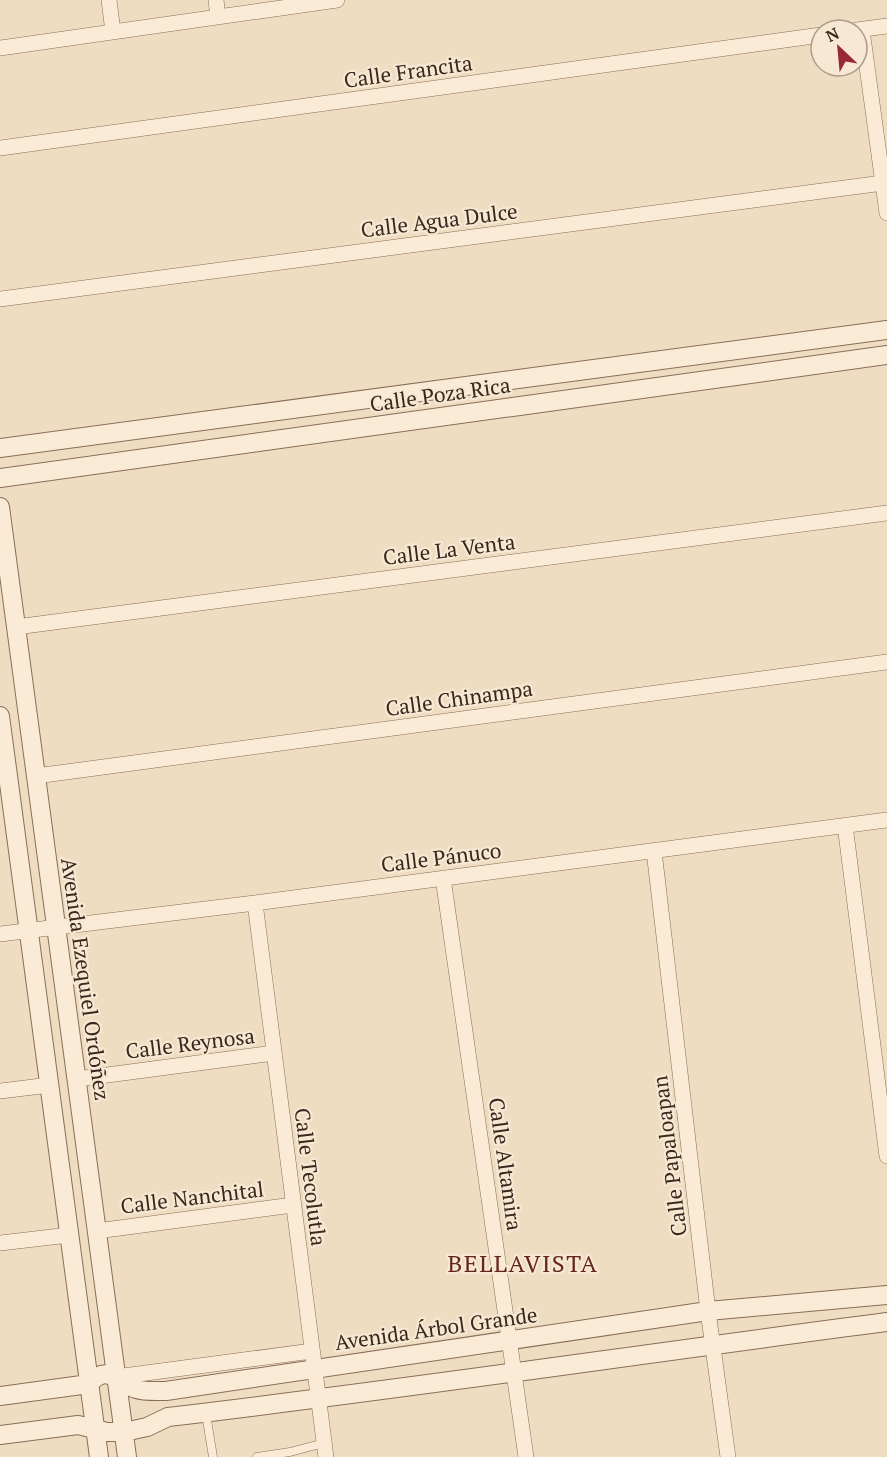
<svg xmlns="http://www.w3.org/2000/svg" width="887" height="1457" font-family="'PT Serif',serif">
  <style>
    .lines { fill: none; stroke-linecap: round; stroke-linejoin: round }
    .service-casing { stroke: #896e59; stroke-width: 9 }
    .minor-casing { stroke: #896e59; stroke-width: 16 }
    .tertiary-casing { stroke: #896e59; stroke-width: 20 }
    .service { stroke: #f9ebd5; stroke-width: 8 }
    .minor { stroke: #f9ebd5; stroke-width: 15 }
    .tertiary { stroke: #f9ebd5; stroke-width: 18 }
    .labels { text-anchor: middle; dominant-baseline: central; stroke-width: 4.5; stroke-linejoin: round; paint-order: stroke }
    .street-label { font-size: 21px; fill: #38281d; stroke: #f6e8d2 }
    .quarter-label { font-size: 24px; letter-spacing: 1.5px; fill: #65251c; stroke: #f6e8d2 }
  </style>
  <rect width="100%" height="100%" fill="#efddc2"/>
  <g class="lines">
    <g class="service-casing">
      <path id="service" d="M206 1414 213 1457
        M257 1457 290 1452 324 1443"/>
    </g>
    <g class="minor-casing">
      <path id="minor" d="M109 0 113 32
        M216 0 218 17
        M857 30 887 26
        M862 30 887 213
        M0 48 337 0
        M0 148 821 35
        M0 299 883 183
        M16 627 887 513
        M36 776 887 662
        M845 825 887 1156
        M654 851 708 1311 728 1457
        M443 878 526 1457
        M255 903 326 1457
        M0 934 255 903 887 820
        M77 1079 274 1053
        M0 1091 50 1085
        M97 1231 293 1205
        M0 1243 69 1235
        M116 1377 312 1351"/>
    </g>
    <g class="tertiary-casing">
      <path id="tertiary" d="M0 448 887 330
        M0 478 887 355
        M0 507 127 1457
        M0 716 99 1457
        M0 1396 89 1384C108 1362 117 1383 136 1389 146 1392 156 1391 166 1391L708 1311 887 1295
        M0 1435 78 1425 107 1432H124L147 1427 168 1417C408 1389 647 1353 887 1322"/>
    </g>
    <use href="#service" class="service"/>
    <use href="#minor" class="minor"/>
    <use href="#tertiary" class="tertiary"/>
  </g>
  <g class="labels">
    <g class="street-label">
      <text transform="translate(408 71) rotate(-8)">Calle Francita</text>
      <text transform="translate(439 220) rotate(-7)">Calle Agua Dulce</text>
      <text transform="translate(440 394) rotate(-8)">Calle Poza Rica</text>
      <text transform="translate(449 549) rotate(-7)">Calle La Venta</text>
      <text transform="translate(459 698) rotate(-8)">Calle Chinampa</text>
      <text transform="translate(441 857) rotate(-7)">Calle Pánuco</text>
      <text transform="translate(86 979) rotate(82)">Avenida Ezequiel Ordóñez</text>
      <text transform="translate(190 1043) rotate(-7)">Calle Reynosa</text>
      <text transform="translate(669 1156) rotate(-97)">Calle Papaloapan</text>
      <text transform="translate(506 1164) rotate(82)">Calle Altamira</text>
      <text transform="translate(311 1177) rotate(83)">Calle Tecolutla</text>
      <text transform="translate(192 1197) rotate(-7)">Calle Nanchital</text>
      <text transform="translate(436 1328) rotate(-8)">Avenida Árbol Grande</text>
    </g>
    <g class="quarter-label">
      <text x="523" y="1263">BELLAVISTA</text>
    </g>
  </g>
  <g transform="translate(839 48) rotate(334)"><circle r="28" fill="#f6e8d2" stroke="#aa9b8a" stroke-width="1.5"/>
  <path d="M0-4.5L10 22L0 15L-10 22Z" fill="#982833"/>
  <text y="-9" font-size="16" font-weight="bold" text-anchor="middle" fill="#38281d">N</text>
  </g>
</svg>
